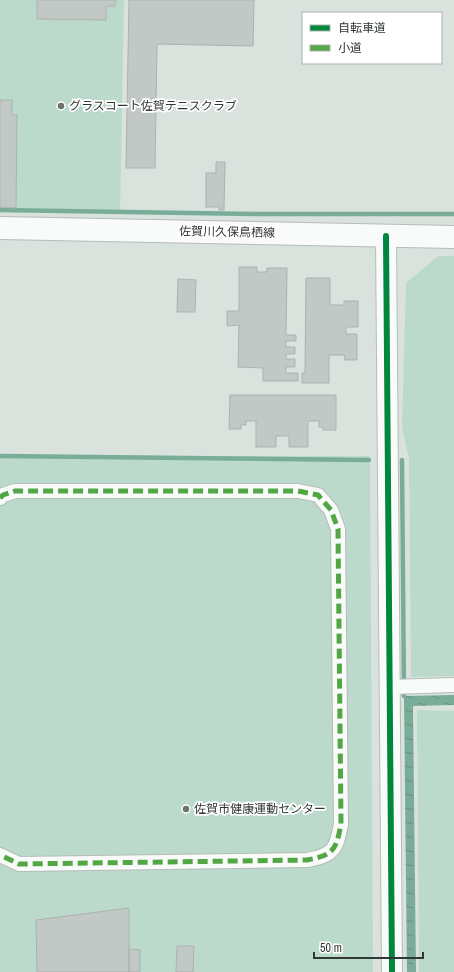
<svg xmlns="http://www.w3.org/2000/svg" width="454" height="972" font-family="'Archivo Narrow','Noto Sans JP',sans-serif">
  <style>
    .pitch { fill: #bbdacc }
    .water { fill: url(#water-ripples) }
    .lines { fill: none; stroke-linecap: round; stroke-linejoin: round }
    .stream { stroke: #79ad99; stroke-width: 4.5 }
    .building { fill: #c1c8c5; stroke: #acb2af }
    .street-casing { stroke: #b5bcb9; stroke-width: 16 }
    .secondary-casing { stroke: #b5bcb9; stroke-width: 22 }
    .primary-casing { stroke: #b5bcb9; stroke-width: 24 }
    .street { stroke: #f9fbfa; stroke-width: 14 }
    .secondary { stroke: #f9fbfa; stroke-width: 20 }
    .primary { stroke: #f9fbfa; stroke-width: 22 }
    .quiet { stroke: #52a644; stroke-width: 5; stroke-dasharray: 10 5; stroke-linecap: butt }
    .cycleway-casing { stroke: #fff; stroke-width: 8 }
    .cycleway { stroke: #00873e; stroke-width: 6 }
    .poi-dot { fill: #6c7370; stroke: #fff; stroke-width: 1.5 }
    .labels { text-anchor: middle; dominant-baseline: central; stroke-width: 3.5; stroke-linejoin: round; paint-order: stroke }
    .poi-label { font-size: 12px; fill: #313734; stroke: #fff; text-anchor: start }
    .street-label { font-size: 12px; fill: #313734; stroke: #fff }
  </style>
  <defs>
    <pattern id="water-ripples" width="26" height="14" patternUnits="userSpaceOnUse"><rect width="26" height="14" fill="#79ad99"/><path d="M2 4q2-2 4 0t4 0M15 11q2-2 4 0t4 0" fill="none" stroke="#648e7e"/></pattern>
  </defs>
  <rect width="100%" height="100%" fill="#dae2de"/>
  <path class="pitch" d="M0 0H124L120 214 0 212Z
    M438 256H454V676L411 677 409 459 402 427 406 283Z
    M0 456H370L373 972H0Z
    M417 710 454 711V972H419Z"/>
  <path class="water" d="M454 695V705L413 706 416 972H407L404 696Z"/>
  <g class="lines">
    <path class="stream" d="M0 210 254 214H454
      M0 456 369 460
      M402 460 404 696"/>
  </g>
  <path class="building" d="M37 0H116L115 6H106V20L37 19Z
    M129 0H254L253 46 157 44 155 168H126Z
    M0 100H12V115H17L16 208 0 207Z
    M216 162H225L224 210H219V207H206V173H216Z
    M239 267H257V272H267V268H287L286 335H296V341H286V347H295V354H286V359H295V367H286V373H298V381H263V368L238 367 239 325 227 326V311H239Z
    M306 278H330V305H344V301H358V327H346V334H357V360H345L344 355H329V383H302V373H305Z
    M178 279 196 280 195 312H177Z
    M230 395H336V430H323V427H319V421H308V447H289V436H276V447H256V421H246V425H241V429H229Z
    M129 908V972H37L36 920Z
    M177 946H194L193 972H176Z
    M129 949 140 950V972H129Z"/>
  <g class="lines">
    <g class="street-casing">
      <path id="street" d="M0 498 3 495 15 491H298L318 495 331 510 338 529 341 824C336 850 334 855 307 860L19 864 0 855
        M390 687 454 685"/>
    </g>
    <g class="secondary-casing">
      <path id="secondary" d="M386 236 392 972"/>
    </g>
    <g class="primary-casing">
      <path id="primary" d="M0 228 454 237"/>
    </g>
    <use href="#street" class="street"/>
    <use href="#secondary" class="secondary"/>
    <use href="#primary" class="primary"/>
    <path class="quiet" d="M0 498 3 495 15 491H298L318 495 331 510 338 529 341 824C336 850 334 855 307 860L19 864 0 855"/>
    <g class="cycleway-casing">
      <path id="cycleway" d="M386 236 392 972"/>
    </g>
    <use href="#cycleway" class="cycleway"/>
  </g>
  <g class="poi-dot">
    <circle cx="61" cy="106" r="4"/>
    <circle cx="186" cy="809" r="4"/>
  </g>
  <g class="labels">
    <g class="poi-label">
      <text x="69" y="106">グラスコート佐賀テニスクラブ</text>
      <text x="194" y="809">佐賀市健康運動センター</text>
    </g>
    <g class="street-label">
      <text transform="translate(227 232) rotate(1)">佐賀川久保鳥栖線</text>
    </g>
  </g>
  <rect x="302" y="12" width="140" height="52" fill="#ffffff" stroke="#adafae"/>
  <rect x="310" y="25" width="20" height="6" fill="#00873e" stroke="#adafae"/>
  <text x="338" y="32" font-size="12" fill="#313734">自転車道</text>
  <rect x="310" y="45" width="20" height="6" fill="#52a644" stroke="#adafae"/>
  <text x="338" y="52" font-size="12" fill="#313734">小道</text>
  <path d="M314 952v6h109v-6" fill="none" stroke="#313734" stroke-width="2"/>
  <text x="320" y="952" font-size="12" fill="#313734" stroke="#ffffff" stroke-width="3" paint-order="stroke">50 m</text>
</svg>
